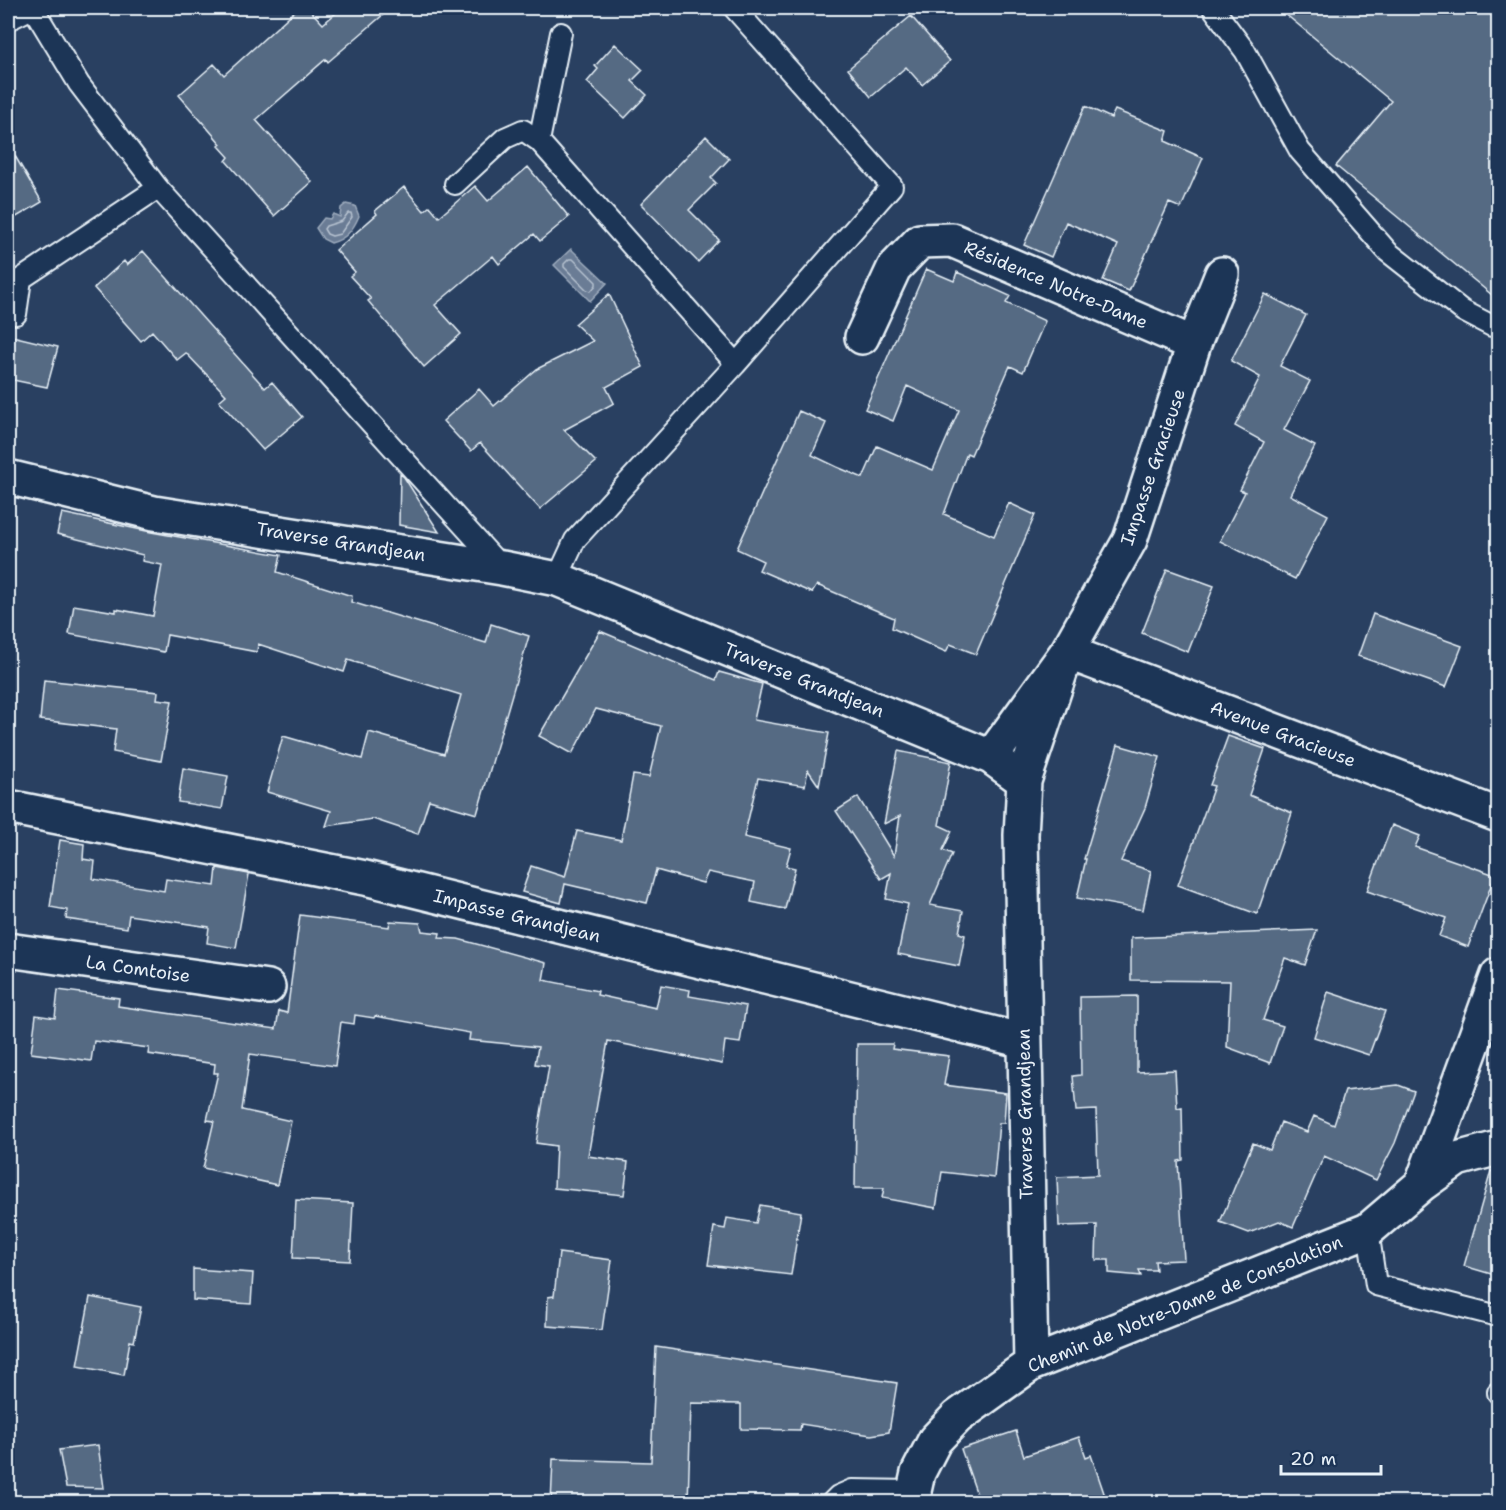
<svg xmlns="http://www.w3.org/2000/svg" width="1506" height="1510" font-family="'Shantell Sans',sans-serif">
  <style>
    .water { fill: #6b7c95; stroke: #9dabbd; stroke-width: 1.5 }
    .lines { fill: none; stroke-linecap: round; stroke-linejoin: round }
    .shore { stroke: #b6c2d0; stroke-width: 1.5 }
    .building { fill: #556a83; stroke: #e8f1f8; stroke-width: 1.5 }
    .service-casing { stroke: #e8f1f8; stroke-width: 24 }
    .minor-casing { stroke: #e8f1f8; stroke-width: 38 }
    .service { stroke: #1d3557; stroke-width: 20 }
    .minor { stroke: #1d3557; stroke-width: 33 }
    .labels { text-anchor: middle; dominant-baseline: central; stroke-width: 4.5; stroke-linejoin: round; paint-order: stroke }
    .street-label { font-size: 18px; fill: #e8f1f8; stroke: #1d3557 }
  </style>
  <rect width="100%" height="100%" fill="#294061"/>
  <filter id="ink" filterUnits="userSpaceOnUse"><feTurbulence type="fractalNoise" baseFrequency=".0167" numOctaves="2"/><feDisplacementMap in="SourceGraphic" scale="12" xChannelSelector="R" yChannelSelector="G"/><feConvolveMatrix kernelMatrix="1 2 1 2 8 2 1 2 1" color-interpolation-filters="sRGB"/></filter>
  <g filter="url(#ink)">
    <path class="water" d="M346 204 355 206 359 216C353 230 346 239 331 243L323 239 316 228 324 218 330 219 333 214 340 217 341 208Z
      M571 249 607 283 590 301 554 265Z"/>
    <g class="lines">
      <path class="shore" d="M348 213H351L352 217 340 234 332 236 327 234 324 229 326 226 342 221Z
        M569 259H573L596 282V285L591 291 587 290 564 267V264Z"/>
    </g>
    <path class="building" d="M298 8H308L323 24 342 8H391L328 62 326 59 256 120 312 182 274 216 226 161 229 157 219 146 221 144 179 95 214 64 224 75Z
      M1278 8H1498V300L1336 166 1391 101Z
      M911 16 950 61 922 85 906 67 871 97 848 69Z
      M615 44 643 70 632 81 647 95 625 118 587 82 598 69 595 66Z
      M1085 106 1111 118 1115 110 1168 131 1165 141 1203 158 1181 208 1169 203 1129 291 1103 280 1118 245 1091 233 1066 222 1051 257 1024 245Z
      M706 136 729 159 711 178 716 183 689 210 719 240 698 262 641 204Z
      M8 144 42 202 8 222Z
      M528 167 569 217 540 241 534 234 499 264 493 256 435 305 461 334 424 367 368 301 371 299 350 276 355 272 336 250 377 214 375 211 404 187 424 211 430 206 439 217 475 186 488 201Z
      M143 251 265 388 272 382 302 417 263 450 219 401 226 395 186 353 177 360 152 331 141 341 94 288 124 261 127 265Z
      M926 269 954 281 957 272 1010 296 1006 303 1045 321 1023 372 1010 366 971 455 967 453 944 514 994 536 1009 503 1035 515 976 654 950 644 946 652 892 628 894 618 817 585 812 593 759 570 763 561 737 549 799 411 826 423 812 455 837 467 863 478 877 446 933 470 959 410 907 386 893 421 865 409Z
      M609 294 643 367 606 387 614 403 564 430 596 462 540 509 480 443 471 451 443 421 479 389 494 406 537 369 593 341 575 324Z
      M1265 294 1306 315 1280 366 1310 381 1284 430 1315 446 1290 495 1328 515 1295 579 1220 541 1245 492 1240 490 1264 442 1235 426 1260 377 1231 361Z
      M8 335 58 347 47 387 8 379Z
      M400 474 404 477 439 532 399 525Z
      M62 513 151 532 281 555 277 572 352 596 351 602 486 643 491 624 529 636 477 814 429 800 418 834 373 819 326 826 331 811 267 792 283 736 362 759 369 732 444 754 461 695 348 660 344 672 258 644 257 652 167 635 164 652 69 634 74 605 116 612V609L153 616 162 565 142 561 143 555 57 534Z
      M1167 569 1214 586 1188 652 1142 633Z
      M1373 614 1462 646 1446 687 1358 656Z
      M600 631 716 680 719 672 762 684 754 720 829 733 819 786 808 770 805 786 758 778 744 837 791 848 786 866 795 868 785 909 751 902 755 882 708 872 703 883 656 870 647 903 565 884 561 903 522 892 531 866 565 877 577 831 621 840 633 775 649 777 661 726 596 709 572 754 539 736Z
      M44 680 158 692 157 699 172 701 161 761 113 752 116 729 40 720Z
      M1228 736 1265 749 1249 795 1292 813 1257 914 1178 885 1214 786 1210 785Z
      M1118 745 1160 757 1145 808 1121 861 1151 871 1143 910 1077 898 1086 859H1084Z
      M898 751 951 762 939 825 952 831 943 850 952 854 930 905 963 911 959 933 965 935 959 966 898 954 908 904 886 899 891 873 881 879 836 811 858 797 894 856 900 816 884 824Z
      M183 768 228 776 222 809 178 802Z
      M1392 825 1420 836 1415 847 1495 875 1468 947 1439 936 1446 918 1367 891Z
      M60 840 84 844 83 859 95 861 93 879 164 891 166 879 215 886 217 868 249 874 236 948 207 943 209 927 129 915 127 928 66 919 67 910 50 907Z
      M300 915 389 927 390 921 420 923 422 931 440 933 439 938 458 939 546 963 543 980 598 991 597 995 656 1008 661 985 690 990 689 996 746 1006 740 1043 725 1041 722 1064 608 1041 588 1156 628 1162 624 1195 554 1188 556 1146 536 1143 549 1066 535 1064 538 1047 469 1040 470 1033 375 1016 374 1018 355 1015 354 1024 341 1022 335 1066 250 1054 242 1110 291 1121 277 1185 203 1168 214 1121 207 1120 218 1073H214L215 1064 148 1054 149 1048 94 1041 91 1061 31 1053 36 1015 55 1018 58 990 119 998 118 1006 276 1029 279 1011 287 1013Z
      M1317 930 1305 965 1285 958 1263 1020 1283 1026 1270 1063 1227 1047 1230 981 1131 980V938Z
      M1328 992 1385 1011 1369 1055 1314 1037Z
      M1137 996V1072L1175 1070 1177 1108 1182 1107 1183 1160 1178 1161 1184 1260 1155 1261 1156 1270H1139L1141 1276 1109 1273V1260H1096L1097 1225 1059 1226 1057 1177 1098 1175 1096 1110 1076 1111 1073 1076 1081 1075 1080 997Z
      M857 1044H893L892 1049 949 1056 944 1085 1006 1093 1004 1123H999L994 1178 942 1172 936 1208 882 1198 884 1188H855Z
      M1398 1085 1414 1091 1395 1143 1376 1180 1324 1156 1293 1227 1279 1221 1249 1233 1220 1222 1253 1143 1270 1150 1281 1122 1307 1132 1314 1116 1334 1125 1345 1091Z
      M1491 1171 1498 1172V1276L1464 1266Z
      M296 1200 353 1203 350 1261 293 1258Z
      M760 1205 801 1212 791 1275 708 1265 714 1227 725 1229 727 1218 756 1223Z
      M559 1253 612 1260 602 1330 547 1326 548 1297 554 1296Z
      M193 1269 253 1273 251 1304 193 1300Z
      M90 1297 141 1307 134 1342 130 1341 124 1375 77 1366Z
      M656 1347 897 1383 889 1432 871 1435 801 1424 800 1430 741 1429V1404L691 1403 688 1503H551L553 1459 651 1462Z
      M1016 1431 1024 1456 1079 1437 1086 1457 1091 1455 1105 1496 1087 1503H980L961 1449Z
      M98 1445 104 1488 66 1487 59 1450Z"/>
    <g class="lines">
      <g class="service-casing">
        <path id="service" d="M33 8 79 84 158 188 502 568
          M734 8 892 186 736 364
          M1213 8 1245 51 1300 151 1388 252 1463 311 1492 326 1498 327
          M8 20 32 8
          M455 184 505 138 523 130 539 141
          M16 314 21 279 158 188
          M557 579 575 540 736 364 539 141 561 33
          M1368 1230 1376 1285 1498 1316
          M1498 1393V1392
          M832 1502 838 1496 852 1490 914 1491"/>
      </g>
      <g class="minor-casing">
        <path id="minor" d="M862 337 894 268 920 241 952 240 1194 344
          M8 477 154 513 502 568 557 579 991 757 1024 781
          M1067 652 1498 815
          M991 757 1067 652 1130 540 1194 344 1222 274
          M8 807 365 878 1024 1041
          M8 950 268 987
          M1422 1184 1498 975
          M1031 1364 1021 835 1024 781 1067 652
          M915 1502 914 1491 918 1473 935 1440 957 1417 1031 1364 1368 1230 1422 1184 1457 1159 1498 1148"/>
      </g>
      <use href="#service" class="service"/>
      <use href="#minor" class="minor"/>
    </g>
  </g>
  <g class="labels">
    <g class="street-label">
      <text transform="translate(1056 285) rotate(23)">Résidence Notre-Dame</text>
      <text transform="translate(1153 467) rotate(-71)">Impasse Gracieuse</text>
      <text transform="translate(341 542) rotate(9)">Traverse Grandjean</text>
      <text transform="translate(804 680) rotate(22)">Traverse Grandjean</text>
      <text transform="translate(1283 734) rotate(21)">Avenue Gracieuse</text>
      <text transform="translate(517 916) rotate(14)">Impasse Grandjean</text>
      <text transform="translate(138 969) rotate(8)">La Comtoise</text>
      <text transform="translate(1025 1114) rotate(-91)">Traverse Grandjean</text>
      <text transform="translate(1185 1304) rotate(-22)">Chemin de Notre-Dame de Consolation</text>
    </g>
  </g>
  <rect width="1506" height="1510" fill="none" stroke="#1d3557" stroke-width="30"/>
  <rect x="15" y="15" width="1476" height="1480" fill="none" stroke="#e8f1f8" stroke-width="2" filter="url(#ink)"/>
  <path d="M1281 1465v9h100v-9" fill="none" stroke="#e8f1f8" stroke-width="3"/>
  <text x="1290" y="1465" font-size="18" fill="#e8f1f8" stroke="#1d3557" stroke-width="4.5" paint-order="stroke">20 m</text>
</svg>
